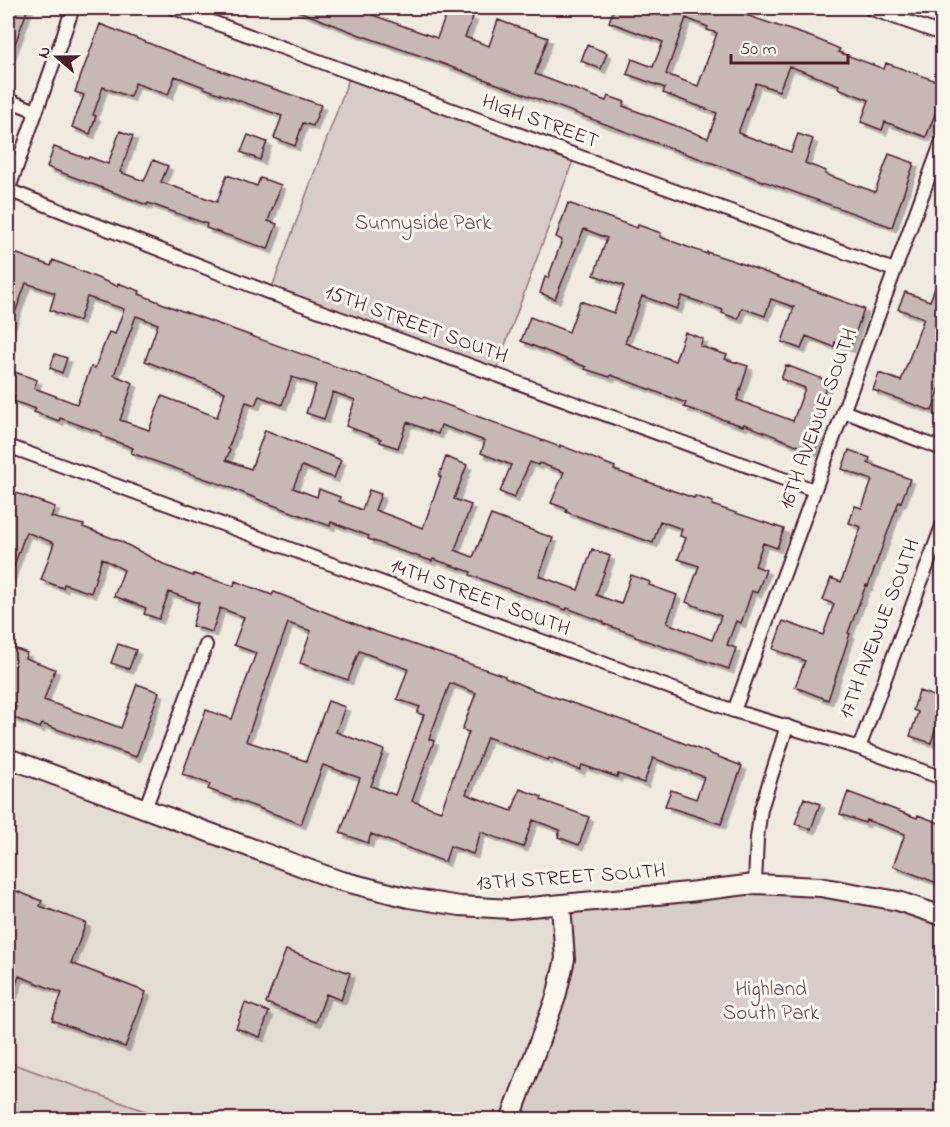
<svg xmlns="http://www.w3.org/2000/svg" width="950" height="1127" font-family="'Indie Flower',sans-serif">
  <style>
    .built { fill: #e4dbd2 }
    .green { fill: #d8ccc6; stroke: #917678; stroke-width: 1.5 }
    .building { fill: #c8b8b3; stroke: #4a1f2b; stroke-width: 1.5; fill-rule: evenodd; filter: url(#shadow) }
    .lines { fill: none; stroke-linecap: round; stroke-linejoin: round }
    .street-casing { stroke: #4a1f2b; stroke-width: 16 }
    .secondary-casing { stroke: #4a1f2b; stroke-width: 22 }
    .street { stroke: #fbf7ec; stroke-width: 12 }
    .secondary { stroke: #fbf7ec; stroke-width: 18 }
    .labels { text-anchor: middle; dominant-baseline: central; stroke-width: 6; stroke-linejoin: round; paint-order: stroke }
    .street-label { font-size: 21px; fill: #4a1f2b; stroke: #fbf7ec }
    .park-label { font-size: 21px; fill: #6e4a52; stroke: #fbf7ec }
  </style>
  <defs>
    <filter id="shadow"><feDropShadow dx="4.5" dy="4.5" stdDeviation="0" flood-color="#0004"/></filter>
  </defs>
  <rect width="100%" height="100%" fill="#f0eae0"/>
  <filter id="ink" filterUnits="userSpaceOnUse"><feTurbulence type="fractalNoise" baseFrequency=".0167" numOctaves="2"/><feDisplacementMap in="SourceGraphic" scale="12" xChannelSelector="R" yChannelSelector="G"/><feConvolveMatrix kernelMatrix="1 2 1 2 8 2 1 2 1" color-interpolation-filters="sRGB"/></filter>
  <g filter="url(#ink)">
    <path class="built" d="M8 758 409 898 561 905 565 960 510 1119H167L8 1062Z"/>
    <path class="green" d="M351 73 575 155 494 375 270 293Z
      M755 884 942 916V1119L510 1120 556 997 561 905Z
      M8 1062 167 1119H8Z"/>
    <path class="building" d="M8 8H28L9 60H8Z
      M294 8H353L437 38 449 8 473 17 465 37 489 46 498 20 548 38 535 74 606 101 608 96 625 102 623 106 708 138 717 113 663 93 665 88 627 74 632 59 653 67 663 42 609 22 614 8H725L814 38 840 49 838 52 884 69 886 63 942 83V96L926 137 885 122 882 130 861 122 869 100 838 88 839 85 789 66 779 91 756 83 738 133 791 152 798 134 813 139 805 163 826 171 825 174 875 192 889 154 914 163 892 227 659 144 427 58 360 35 293 9ZM686 18 708 27 707 30 717 33 698 86 666 74Z
      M100 24 204 65 321 105 313 126 303 123 295 146 274 138 282 116 204 88V87L175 76 168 95 135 83 130 97 103 87 93 115 96 116 90 134 72 127 84 95 75 92Z
      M587 45 607 53 601 69 581 61Z
      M120 131 133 136 120 172 144 181 153 160 168 166 161 182 217 202 227 175 257 186 260 178 281 185 268 221 277 224 268 249 206 228 207 224 148 203 147 205 47 167 54 147 88 159 89 157 108 164Z
      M248 135 267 142 260 160 241 152Z
      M568 203 637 228 638 225 661 233 660 237 707 254V252L740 263 864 309 850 348 835 342 834 347 806 336 801 349 782 342 794 307 771 299 765 316 742 308 738 319 722 313 723 310 682 296 677 309 642 296 625 343 675 361 685 332 703 339 700 346 727 355 725 359 748 366 737 400 793 421 805 388 781 379 786 365 828 381 817 411 821 413 813 435 819 437 814 452 744 424 743 426 684 407 686 403 611 375 610 377 585 369 586 367 521 341 530 317 569 332 580 301 614 313 623 288 624 286 594 275 607 238 584 229 555 299 540 293 545 277 548 278 562 240 556 237Z
      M12 252 51 266 53 260 117 286 118 283 140 291 139 294 174 308 423 398 424 397 458 409 560 447V445L615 467 614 470 694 498 695 496 713 502 712 505 784 529 777 548 763 543 755 566 766 570 757 593 752 591 741 623 736 621 727 645 736 648 729 669 635 637V635L604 624V622L567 608 566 610 470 575 471 572 433 559 432 561 398 550 368 539 369 536 331 522 330 526 262 501 229 487 131 453 133 448 101 436 102 433 60 418 59 421 34 412 36 409 13 401 15 396 8 393V384L12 371 37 380 34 388 77 404 91 367 95 368 109 332 115 334 124 309 87 297 79 321 50 310 55 293 26 283 9 329H8V265ZM136 316 158 324 145 361 225 392 217 417 162 396 149 430 120 420 133 383 114 375ZM292 377 316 385 306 413 324 419 333 392 355 400 346 426 381 439 380 442 398 448 407 422 438 434 441 425 485 441 481 453 511 465 500 492 514 498 530 462 538 465 539 463 564 472 551 503 567 509 566 512 653 543 660 521 682 529 680 536 686 538 678 559 699 566 686 602 721 616 712 640 667 623 677 595 649 585 650 582 631 575 621 604 596 595 610 556 592 549 578 590 539 576 553 538 491 515 473 557 455 550 471 505 454 499 467 465 446 457 439 476 441 477 423 528 375 510 381 494 369 490 362 510 339 501 340 497 319 489 317 497 293 488 302 466 334 478 341 460 265 430 251 469 226 460 230 450 228 449 246 402 255 405 259 396 282 405Z
      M941 272H942V381L932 411 873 390 879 373 901 381 924 318 898 309 905 292 930 301Z
      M55 354 67 358 62 373 50 368Z
      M849 450 870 458 868 463 910 479 901 502 899 501 868 586 866 585 848 633 850 634 828 700 795 687 805 661 773 649 783 621 823 635 834 604 823 600 831 578 841 582 861 527 849 523 855 506 862 508 872 480 842 469Z
      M8 490 55 507 51 517 84 525 83 527 120 541 167 566 193 576 194 574 234 586 235 581 272 595 274 592 368 629 505 676V678L534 690 642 727 742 766 721 824 665 806 671 790 696 799 704 777 653 758 644 783 618 774 617 777 582 765 580 770 549 758 548 760 487 737 466 794 512 811 520 789 542 797 541 800 589 817 579 845 558 837 560 830 533 820 523 847 481 832 473 854 450 846 445 862 371 834 368 843 340 833 360 778 323 765 301 824 208 789 210 784 182 774 206 710 232 719 256 653 234 645 244 617 220 608 212 632 192 626 199 603 169 592 159 619 144 614 146 608 114 596 124 570 102 558 91 593 64 584 63 588 41 580 54 543 26 532 9 580H8ZM288 623 311 631 300 663 348 680 359 651 408 669 397 699 420 707 417 713 424 715 395 795 371 786 384 750 336 732 345 707 328 701 306 761 246 741ZM450 683 476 693 462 730 469 732 441 811 412 801 434 741 429 739Z
      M118 644 136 650 129 669 111 663Z
      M8 646 27 653 25 658 55 669 44 700 121 728 137 684 159 692 136 757 42 724 40 728 12 717 16 707 8 703Z
      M919 691 942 699V709L931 743 910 736 918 712 913 710Z
      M848 792 917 818 918 815 942 824V885L893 866 905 834 866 820 865 823 840 814Z
      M804 798 820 804 811 829 795 824Z
      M8 888 42 901 40 906 86 923 71 963 146 992 125 1047 52 1020 62 993 19 976 9 1003 8 1002Z
      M286 950 350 973 341 1000 326 994 316 1022 266 1003Z
      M245 1003 269 1012 260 1037 236 1028Z"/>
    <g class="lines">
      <g class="street-casing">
        <path id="street" d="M174 8 575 155 894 270
          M869 8 942 34
          M8 100 36 111
          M8 190 270 293 814 490
          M8 191 73 8
          M843 411 942 449
          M8 446 734 711 859 748 942 778
          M734 711 942 141
          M859 748 942 526
          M145 809 206 645
          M755 884 757 838 761 809 787 726"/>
      </g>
      <g class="secondary-casing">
        <path id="secondary" d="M8 758 338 880 409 898 460 906 510 909 688 892 755 884 820 887 898 901 942 916
          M510 1120 556 997 565 959 561 905"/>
      </g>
      <use href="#street" class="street"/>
      <use href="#secondary" class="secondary"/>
    </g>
  </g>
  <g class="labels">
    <g class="street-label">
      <text transform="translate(540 122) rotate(20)">HIGH STREET</text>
      <text transform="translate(416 325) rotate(20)">15TH STREET SOUTH</text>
      <text transform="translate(819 419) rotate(-70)">16TH AVENUE SOUTH</text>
      <text transform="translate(480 598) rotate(20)">14TH STREET SOUTH</text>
      <text transform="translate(880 629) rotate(-69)">17TH AVENUE SOUTH</text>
      <text transform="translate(571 878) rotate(-4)">13TH STREET SOUTH</text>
    </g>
    <g class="park-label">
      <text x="423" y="224">Sunnyside Park</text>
      <text x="771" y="990">Highland<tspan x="771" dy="24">South Park</tspan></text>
    </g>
  </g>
  <rect width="950" height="1127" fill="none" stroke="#fbf7ec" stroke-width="30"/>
  <rect x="15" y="15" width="920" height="1097" fill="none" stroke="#4a1f2b" stroke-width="2" filter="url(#ink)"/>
  <g transform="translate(57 57) rotate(290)" stroke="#fbf7ec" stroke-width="4.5" paint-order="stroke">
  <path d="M0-4.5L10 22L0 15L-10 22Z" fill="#4a1f2b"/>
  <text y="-9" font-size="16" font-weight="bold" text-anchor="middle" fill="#4a1f2b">N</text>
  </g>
  <path d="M731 54v9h117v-9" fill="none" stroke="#4a1f2b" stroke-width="3"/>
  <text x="740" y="54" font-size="18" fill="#4a1f2b" stroke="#fbf7ec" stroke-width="4.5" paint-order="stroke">50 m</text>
</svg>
